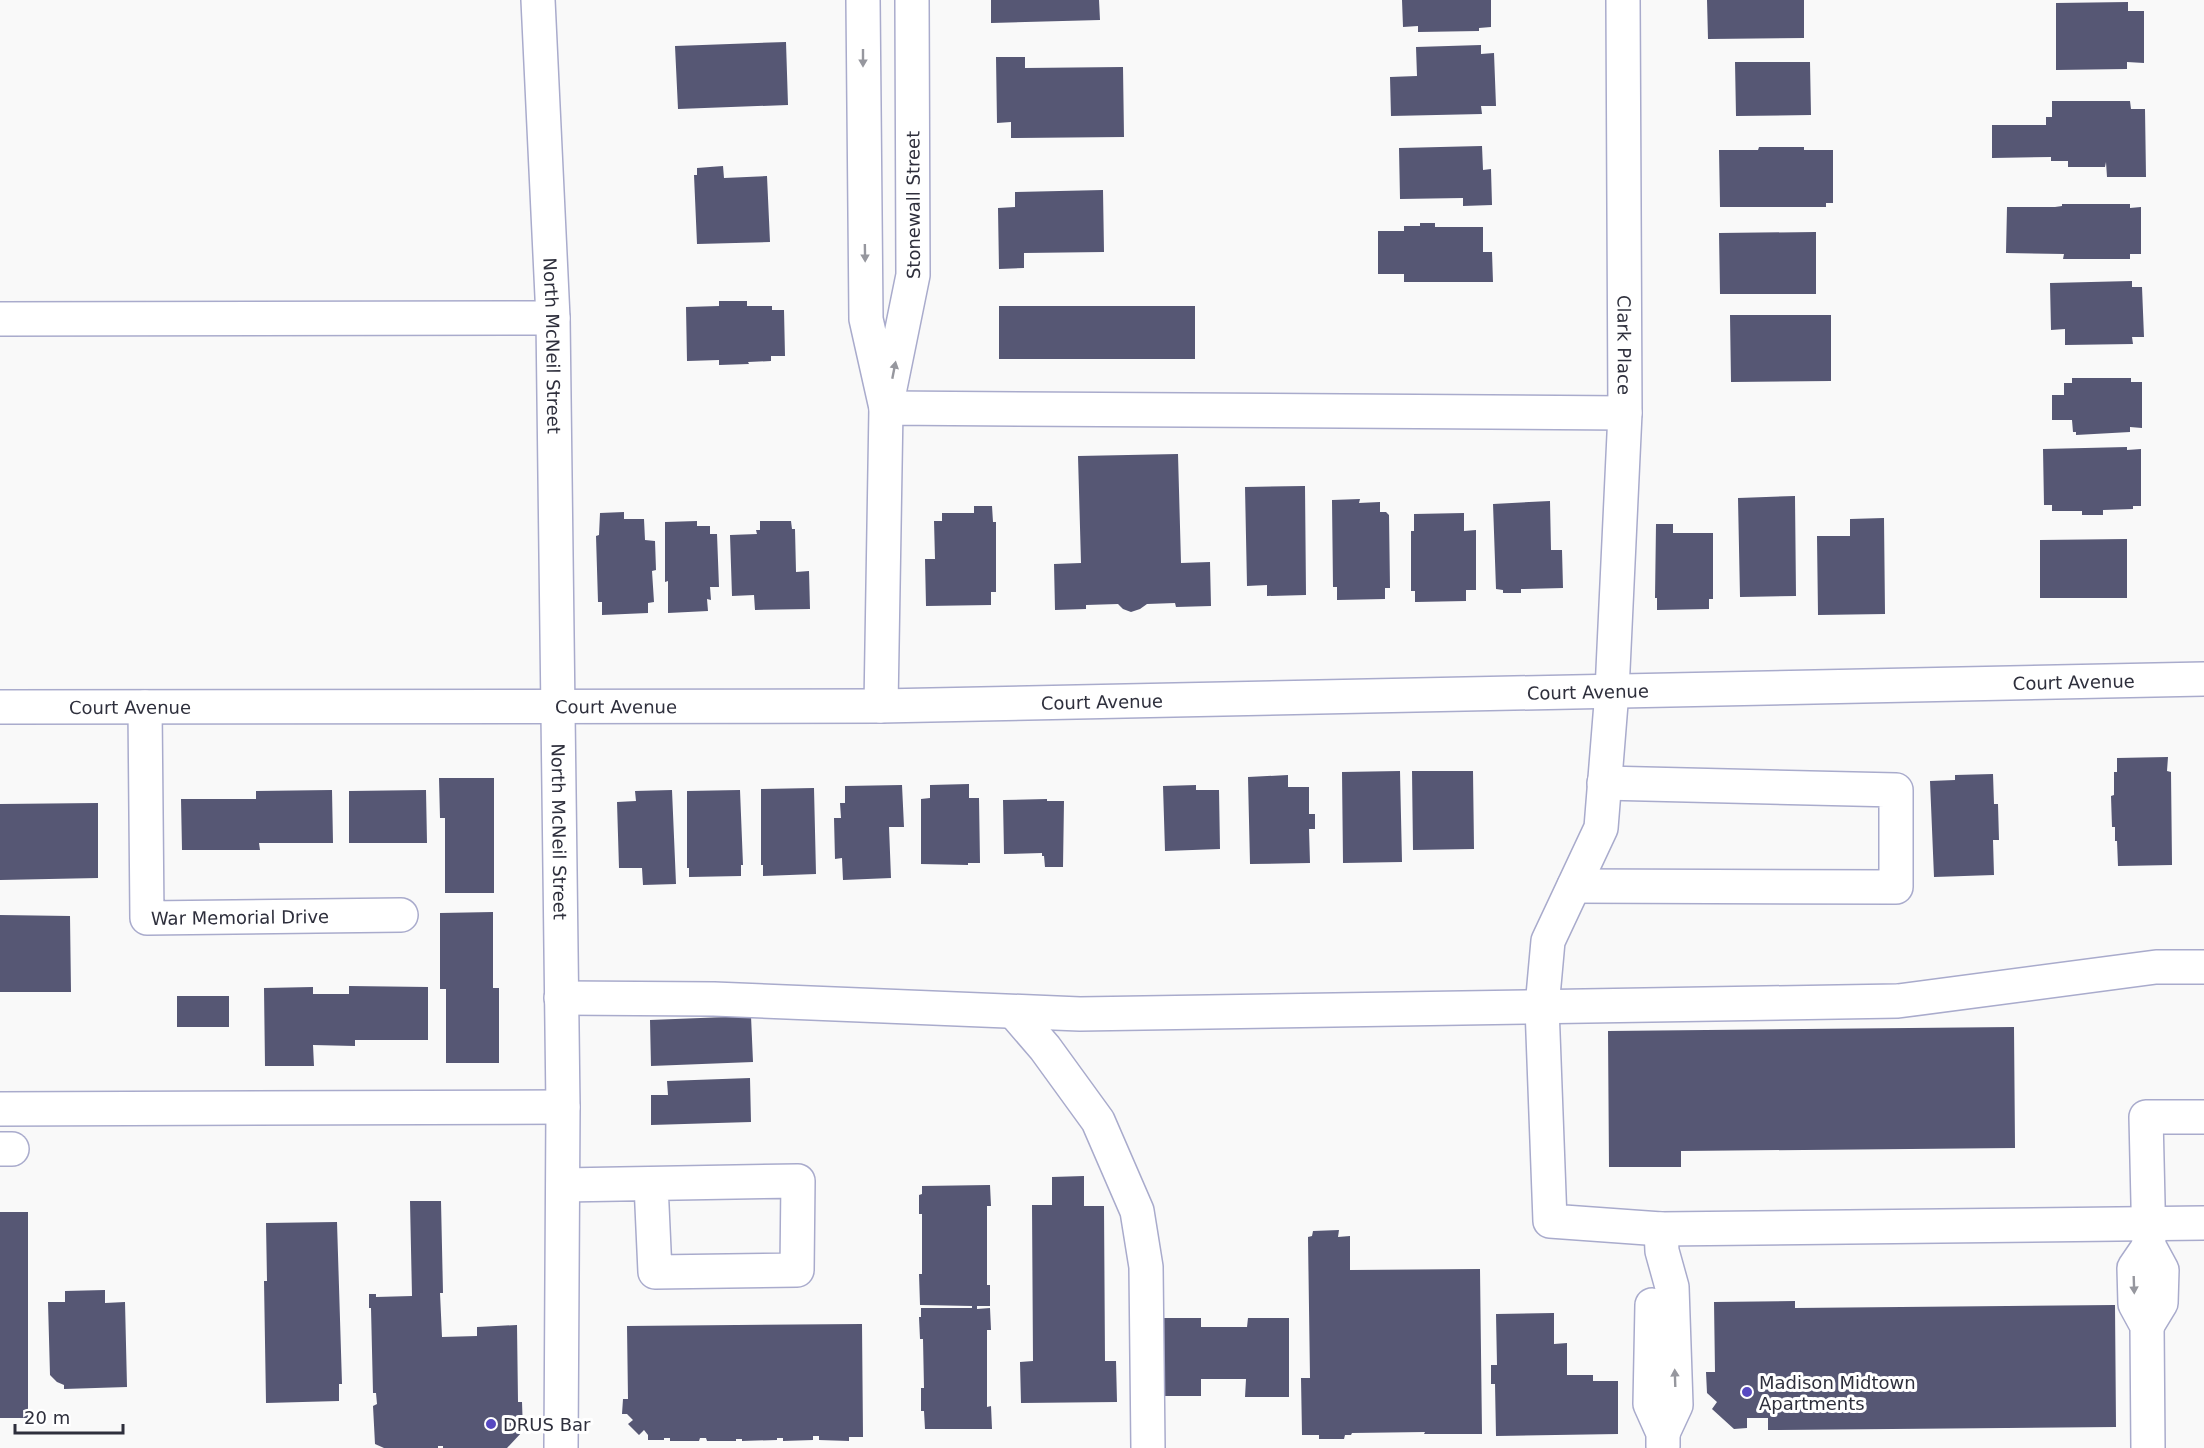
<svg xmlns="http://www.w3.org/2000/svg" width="2204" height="1448" font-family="'DejaVu Sans',sans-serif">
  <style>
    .building { fill: #565774 }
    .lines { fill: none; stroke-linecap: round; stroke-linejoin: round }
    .minor-casing { stroke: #a9abcc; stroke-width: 36 }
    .minor { stroke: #fff; stroke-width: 33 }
    .oneway { fill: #96979e }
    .poi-dot { fill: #5749c1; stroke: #fff; stroke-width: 2 }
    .labels { text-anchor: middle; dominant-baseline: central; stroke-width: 6; stroke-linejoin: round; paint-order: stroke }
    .street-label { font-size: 18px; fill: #2e2f3c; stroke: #fff }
    .poi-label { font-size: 18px; fill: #2e2f3c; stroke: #fff; text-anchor: start }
  </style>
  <rect width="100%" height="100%" fill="#f9f9f9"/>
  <path class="building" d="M991 0H1099L1100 20 991 23Z
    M1402 0H1491V27L1479 28V31L1418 32V26L1403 27Z
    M1707 0H1804V38L1708 39Z
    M2128 2V11H2144V63L2127 62V69L2056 70V3Z
    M786 42 788 105 678 109 675 46Z
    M1481 45V54L1494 53 1496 106H1481L1482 114 1391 116 1390 77 1417 76 1416 47Z
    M996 57H1025V68L1123 67 1124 137 1011 138V122L997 123Z
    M1735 62H1810L1811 115 1736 116Z
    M2052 101H2130L2131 109H2145L2146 177H2107L2106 162 2105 167H2068V161H2051V157L1992 158V125H2046V117H2052Z
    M1482 146 1483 170 1491 169 1492 205 1463 206V198L1400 199 1399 148Z
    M1759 147H1804V150H1833V203H1826V207H1720L1719 150H1758Z
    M723 166 724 178 767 176 770 242 697 244 694 175H697V168Z
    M1103 190 1104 252 1024 253V268L999 269 998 208 1015 207V192Z
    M2062 204H2130V208L2141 207V254H2130V259H2063L2064 254 2006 253 2007 207H2055L2062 206Z
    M1420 223H1435V227H1483V252H1492L1493 282H1404V274H1378V231H1404V226H1420Z
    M1816 232V294H1720L1719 233Z
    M2132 281V287H2142L2144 337H2132L2133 344 2065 345V329L2051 330 2050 283Z
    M719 301H747V306H772V310H784L785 356H771V361L748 362 749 364 719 365V360L687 361 686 307 719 306Z
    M999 306H1195V359H999Z
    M1730 315H1831V381L1731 382Z
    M2072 378H2131V382H2142V428L2130 427V432L2076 435V432H2073L2072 420H2052V395H2064V383H2072Z
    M2127 447V450L2141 449V506H2133V509L2103 510V515H2082V511H2052V505H2044L2043 449Z
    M1178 454 1181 563 1210 562 1211 606 1176 607 1175 603 1147 604 1140 609 1131 612 1123 609 1118 604 1086 605V609L1055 610 1054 564 1081 563 1078 456Z
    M1305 486 1306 595 1267 596V585L1247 586 1245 487Z
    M1795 496 1796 596 1740 597 1738 498Z
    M1360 499 1359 503 1380 502V512H1386L1389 515 1390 588H1385V599L1337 600V587H1333L1332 500Z
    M1550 501 1551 550H1562L1563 588 1521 589V593H1503V590L1496 589 1493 504Z
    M974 506H992L993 522H996V592H991V605L926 606 925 559H935L934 521H942V513H974Z
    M624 512V519H644L645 540 655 541 656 570 652 571 654 602 648 603V613L602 615V602H598L596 536 599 535 600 513Z
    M1464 513V531L1476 530V590H1466V601L1415 602V591H1411V531H1414V514Z
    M1884 518 1885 614 1818 615 1817 536H1850V519Z
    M697 521V526H710V534H717L719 587H710L711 600 707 599 708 611 668 613V581L665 582V522Z
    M760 521H791L792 529H795L796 572 809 571 810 609 755 610 754 595 732 596 730 535 757 534 756 530H760Z
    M1656 524H1673V533H1713V599H1709V609L1657 610V598H1655Z
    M2127 539V598H2040V540Z
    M2168 757 2167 771 2171 772 2172 865 2118 866 2117 841H2115V827H2112L2111 796 2114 795V772H2117V758Z
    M1400 771 1402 862 1343 863 1342 772Z
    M1412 771H1473L1474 849 1413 850Z
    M1993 774 1994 804H1998L1999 840H1993L1994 875 1934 877 1930 781 1955 780V775Z
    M1288 775V787H1309V814H1315V829H1309L1310 863 1250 864 1248 777Z
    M439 778H494V893H445V818H440Z
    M969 784V798H979L980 863H968V865L921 864V799L930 798V785Z
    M902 785 904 827H889L891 878 843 880 842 858 835 859 834 818H841L840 803H845V786Z
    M1196 785V790H1219L1220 849 1165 851 1163 786Z
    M814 788 816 874 763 876V865H761V789Z
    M332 790 333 843H259L260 850H182L181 799H256V791Z
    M426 790 427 843H349V791Z
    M672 790 676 884 643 885 642 868H619L617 802 636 801 635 791Z
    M740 790 743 865H741V876L689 877V868H687V791Z
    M1047 799V801H1064L1063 867H1045L1044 856H1042V853L1004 854 1003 800Z
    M98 803V878L0 880V804Z
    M493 912V988H499V1063H446V989H440V913Z
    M0 915 70 916 71 992H0Z
    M349 986 428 987V1040H355V1046L313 1045 314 1066H265L264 988 313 987V994H349Z
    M177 996H229V1027H177Z
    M751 1016 753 1062 651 1066 650 1020Z
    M2014 1027 2015 1148 1681 1151V1167H1609L1608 1031Z
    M750 1078 751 1122 651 1125V1095H668L667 1081Z
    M1084 1176V1206H1104L1105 1361H1116L1117 1402 1021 1403 1020 1362 1033 1361 1032 1205H1052V1177Z
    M990 1185 991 1206H987V1285H990V1306H977V1309L990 1308 991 1330H987V1407L991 1406 992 1429H925L924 1411H921V1388H924L923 1339H920L919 1317H921V1308H972V1306L920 1305 919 1274H922V1214H919V1195L922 1194V1186Z
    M410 1201H441L443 1293H440L442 1337 477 1336V1327L517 1325 518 1402H522L523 1431 507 1448H443V1446H438V1448H384L375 1444 373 1406 377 1404 376 1393H373L371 1308H369V1294H376V1297L412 1296Z
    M0 1212H28V1418H0Z
    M337 1222 342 1384H339V1401L266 1403 264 1281H267L266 1223Z
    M1339 1230 1338 1237 1350 1236V1270L1480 1269 1482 1434H1424L1425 1432 1352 1433 1351 1435H1345L1344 1439H1319V1435H1302L1301 1378H1310L1308 1237 1312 1236 1313 1231Z
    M105 1290V1303L125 1302 127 1387 64 1389V1385L57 1382 50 1375 48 1302H65V1291Z
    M1795 1301V1308L2115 1305 2116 1427 1768 1430V1418H1747V1428L1734 1429 1712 1409 1717 1402 1707 1393 1706 1372H1715L1714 1302Z
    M1554 1313V1344L1567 1343V1375H1593V1381H1618V1434L1496 1436 1495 1384H1491V1365H1497L1496 1314Z
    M1161 1318H1201V1327H1247L1248 1318H1289V1397H1245L1246 1379H1201V1396H1161Z
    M862 1324 863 1437H849V1441L819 1440V1436H813V1440L783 1441V1438H777V1440L742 1441V1439H736V1441H707L706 1438H700L699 1441H670V1438H664V1440H648V1435L644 1430 639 1435 628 1424 633 1420 627 1414H622L623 1399H628L627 1326Z"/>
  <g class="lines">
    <g class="minor-casing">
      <g id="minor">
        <path id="s1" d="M538 0 553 318 563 1107 561 1448"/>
        <path id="s2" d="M863 0 866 319 886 408 913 275 912 0"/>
        <path id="s3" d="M1623 0 1625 413 1612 691 1601 828 1548 941 1542 1007 1550 1221 1661 1229 2204 1223"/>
        <path d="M0 319 553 318"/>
        <path d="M881 706 886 408 1625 413"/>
        <path id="s4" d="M0 707 881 706 2204 679"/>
        <path id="s5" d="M145 707 147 918 401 915"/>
        <path d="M1574 886 1896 887V790L1604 783"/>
        <path d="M561 998 714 999 1080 1014 1898 1001 2156 967H2204"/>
        <path d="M1014 1012 1045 1048 1098 1121 1137 1211 1146 1267 1148 1448"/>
        <path d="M0 1109 563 1107"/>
        <path d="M0 1149H12"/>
        <path d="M563 1185 798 1181 797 1270 655 1272 651 1184"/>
        <path d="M1661 1229 1662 1251 1672 1287 1676 1405 1663 1433"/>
        <path d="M1652 1305 1650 1404 1663 1433V1446"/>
        <path d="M2147 1326 2161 1303 2162 1270 2149 1246 2146 1117H2204"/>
        <path d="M2148 1448 2147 1326 2135 1304 2134 1268 2149 1246"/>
      </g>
    </g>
    <use href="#minor" class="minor"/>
  </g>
  <defs><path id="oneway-solid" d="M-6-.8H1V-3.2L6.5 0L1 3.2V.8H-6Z" transform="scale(1.5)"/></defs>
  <g class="oneway">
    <use href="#oneway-solid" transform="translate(863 58) rotate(90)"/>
    <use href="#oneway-solid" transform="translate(865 253) rotate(89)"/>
    <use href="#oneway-solid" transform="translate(894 370) rotate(-79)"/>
    <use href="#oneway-solid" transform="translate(2134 1285) rotate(88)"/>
    <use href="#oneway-solid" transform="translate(1675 1378) rotate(-92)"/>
  </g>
  <g class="poi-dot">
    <circle cx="1747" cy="1392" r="6"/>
    <circle cx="491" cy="1424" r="6"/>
  </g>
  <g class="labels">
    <g class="street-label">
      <text stroke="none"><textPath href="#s2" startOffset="616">Stonewall Street</textPath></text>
      <text stroke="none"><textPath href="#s1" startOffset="346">North McNeil Street</textPath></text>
      <text stroke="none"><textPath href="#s3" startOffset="345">Clark Place</textPath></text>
      <text stroke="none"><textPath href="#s4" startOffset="2074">Court Avenue</textPath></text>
      <text stroke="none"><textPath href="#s4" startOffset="1588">Court Avenue</textPath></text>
      <text stroke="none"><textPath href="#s4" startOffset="1102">Court Avenue</textPath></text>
      <text stroke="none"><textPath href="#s4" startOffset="616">Court Avenue</textPath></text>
      <text stroke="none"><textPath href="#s4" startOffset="130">Court Avenue</textPath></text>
      <text stroke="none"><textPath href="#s1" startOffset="832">North McNeil Street</textPath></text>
      <text stroke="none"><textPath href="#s5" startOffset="304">War Memorial Drive</textPath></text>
    </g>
    <g class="poi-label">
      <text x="1759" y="1382">Madison Midtown<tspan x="1759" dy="21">Apartments</tspan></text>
      <text x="503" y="1424">DRUS Bar</text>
    </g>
  </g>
  <path d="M15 1424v9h108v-9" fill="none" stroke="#2e2f3c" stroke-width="3"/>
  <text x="24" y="1424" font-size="18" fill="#2e2f3c" stroke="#ffffff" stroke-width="4.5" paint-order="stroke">20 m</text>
</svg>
